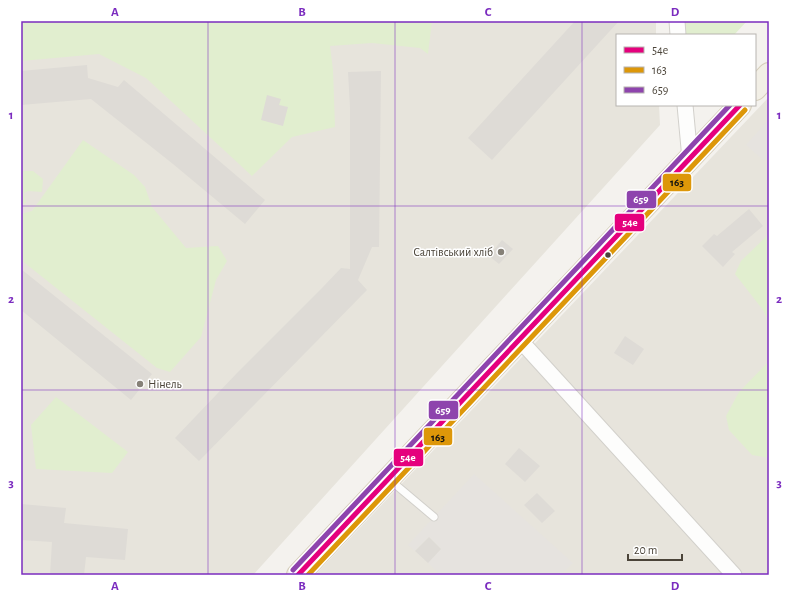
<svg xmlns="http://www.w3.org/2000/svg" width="790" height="596" font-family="'Alegreya Sans',sans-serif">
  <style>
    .residential { fill: #e7e4dc }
    .green { fill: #e1eecf }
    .parking { fill: #e6e3df }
    .building { fill: #dedbd6 }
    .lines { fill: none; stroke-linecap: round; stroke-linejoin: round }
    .lane-casing { stroke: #d2d0cb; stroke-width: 9 }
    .street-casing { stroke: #d2d0cb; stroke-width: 17 }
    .primary-casing { stroke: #d6cebb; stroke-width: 24 }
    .lane { stroke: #fdfdfc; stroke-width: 7 }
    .street { stroke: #fdfdfc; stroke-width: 15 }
    .primary { stroke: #f2efe6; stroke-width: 22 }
    .bus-1-casing { stroke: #fff; stroke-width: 8 }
    .bus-2-casing { stroke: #fff; stroke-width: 8 }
    .bus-3-casing { stroke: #fff; stroke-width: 8 }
    .bus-1 { stroke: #e5007d; stroke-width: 5 }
    .bus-2 { stroke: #dd9709; stroke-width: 5 }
    .bus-3 { stroke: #8e44ad; stroke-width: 5 }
    .grid { fill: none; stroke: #7b2cbf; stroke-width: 1; stroke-opacity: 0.55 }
    .poi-dot { fill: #868178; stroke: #fff; stroke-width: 1.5 }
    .bus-dot { fill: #4b4439; stroke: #fff; stroke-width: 1.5 }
    .labels { text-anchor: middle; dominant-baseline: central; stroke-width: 3; stroke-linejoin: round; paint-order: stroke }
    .poi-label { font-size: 12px; fill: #4b4439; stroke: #fff; text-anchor: end }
    .line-badge { stroke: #fff; stroke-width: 1.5 }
    .badge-label { font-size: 11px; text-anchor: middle; font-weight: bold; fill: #fff }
    .pale-badge-label { font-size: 11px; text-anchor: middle; font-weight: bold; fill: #111 }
    .neatline { fill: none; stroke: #7b2cbf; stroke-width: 1.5 }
    .grid-label { font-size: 13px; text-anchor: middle; font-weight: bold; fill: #7b2cbf }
  </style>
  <rect width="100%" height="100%" fill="#f4f2ee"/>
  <path class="residential" d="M21 21H656V35H617V105H659L660 125 253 575H21Z
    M769 97V575H315Z"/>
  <path class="green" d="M21 21H432L428 54 420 48 372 43 330 46 333 70 335 127 292 137 252 176 146 78 99 54 21 61Z
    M677 21H747L734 35H678Z
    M83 140 134 175 145 187 152 207 186 248 218 246 227 261 216 280 201 337 170 372 157 368 21 260V214L32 211Z
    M21 171H33L43 179 42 192 28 191 24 193 26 203 21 205Z
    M769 234V322L763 310 735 274 741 261Z
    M769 361V458L752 455 729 430 726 416 739 392Z
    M56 397 128 452 112 473 36 469 31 425Z"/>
  <path class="parking" d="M769 119V155L764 161 746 145Z
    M474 474 573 563 561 575H441L428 563 441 549 429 537 415 551 408 545Z"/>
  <path class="building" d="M575 21H619L492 160 468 138Z
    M87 65 88 78 118 87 124 80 265 200 245 224 173 164 91 99 21 105V71Z
    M381 71 379 247H372L358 280 367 290 199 461 175 438 237 373 322 288 341 268 350 269V107L348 72Z
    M267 95 281 99 279 105 288 107 283 126 261 120Z
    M749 209 763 226 732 252 735 254 723 267 702 246 714 234 717 236Z
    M502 240 513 249 499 264 489 256Z
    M21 269 152 374 131 400 21 310Z
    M625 336 644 349 633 365 614 353Z
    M519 448 540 466 525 482 505 464Z
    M537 493 555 511 542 523 524 505Z
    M21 504 66 508 64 523 128 529 125 560 86 557 84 575H50L52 542 21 540Z
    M429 537 441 549 428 563 415 551Z"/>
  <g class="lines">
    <g class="lane-casing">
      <path id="lane" d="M390 480 434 517"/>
    </g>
    <g class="street-casing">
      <path id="street" d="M677 21 678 35
        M685 105 690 159
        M519 339 734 575"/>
    </g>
    <g class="primary-casing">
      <path id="primary" d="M755 89 769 74
        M298 575 740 105"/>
    </g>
    <use href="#lane" class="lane"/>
    <use href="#street" class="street"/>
    <use href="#primary" class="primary"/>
    <g class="bus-1-casing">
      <path id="bus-1" d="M298 575 740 105"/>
    </g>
    <g class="bus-2-casing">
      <path id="bus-2" d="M308 575 745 110"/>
    </g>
    <g class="bus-3-casing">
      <path id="bus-3" d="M293 570 730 105"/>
    </g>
    <use href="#bus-1" class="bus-1"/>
    <use href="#bus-2" class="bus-2"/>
    <use href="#bus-3" class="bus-3"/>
  </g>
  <path class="grid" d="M208 21V575M395 21V575M582 21V575M21 206H769M21 390H769"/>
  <g class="poi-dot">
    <circle cx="501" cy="252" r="4"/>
    <circle cx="140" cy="384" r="4"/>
  </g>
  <circle class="bus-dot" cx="608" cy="255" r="3.5"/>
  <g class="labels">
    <g class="poi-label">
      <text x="493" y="252">Салтівський хліб</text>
      <text x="148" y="384" text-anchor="start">Нінель</text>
    </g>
  </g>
  <g class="line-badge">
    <rect x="662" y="173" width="30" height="19" rx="4" fill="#dd9709"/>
    <rect x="626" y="190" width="31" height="19" rx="4" fill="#8e44ad"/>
    <rect x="614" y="213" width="31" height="19" rx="4" fill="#e5007d"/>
    <rect x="428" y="400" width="31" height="20" rx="4" fill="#8e44ad"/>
    <rect x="423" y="427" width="30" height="19" rx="4" fill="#dd9709"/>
    <rect x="393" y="448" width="31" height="19" rx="4" fill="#e5007d"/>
  </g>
  <g class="badge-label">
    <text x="641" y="203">659</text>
    <text x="630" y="226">54е</text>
    <text x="443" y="414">659</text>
    <text x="408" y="461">54е</text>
  </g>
  <g class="pale-badge-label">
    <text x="677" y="186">163</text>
    <text x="438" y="441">163</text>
  </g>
  <rect width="790" height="596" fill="none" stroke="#ffffff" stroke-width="44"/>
  <rect x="616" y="34" width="140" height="72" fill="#ffffff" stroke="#b7b4b0"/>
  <rect x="624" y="47" width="20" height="6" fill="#e5007d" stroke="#b7b4b0"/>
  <text x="652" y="54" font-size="12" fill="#4b4439">54е</text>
  <rect x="624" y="67" width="20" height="6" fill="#dd9709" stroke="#b7b4b0"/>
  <text x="652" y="74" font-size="12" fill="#4b4439">163</text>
  <rect x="624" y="87" width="20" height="6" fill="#8e44ad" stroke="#b7b4b0"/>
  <text x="652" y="94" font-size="12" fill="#4b4439">659</text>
  <path d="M628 554v6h54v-6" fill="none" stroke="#4b4439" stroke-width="2"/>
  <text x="634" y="554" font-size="12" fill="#4b4439" stroke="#ffffff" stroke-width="3" paint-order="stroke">20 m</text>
  <rect x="22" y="22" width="746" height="552" class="neatline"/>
  <g class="grid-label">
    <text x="115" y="16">A</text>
    <text x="302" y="16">B</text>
    <text x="488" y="16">C</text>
    <text x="675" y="16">D</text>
    <text x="11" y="119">1</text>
    <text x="779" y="119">1</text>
    <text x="11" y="303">2</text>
    <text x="779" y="303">2</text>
    <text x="11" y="487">3</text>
    <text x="779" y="487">3</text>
    <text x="115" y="590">A</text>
    <text x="302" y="590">B</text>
    <text x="488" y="590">C</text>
    <text x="675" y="590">D</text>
  </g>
</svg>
